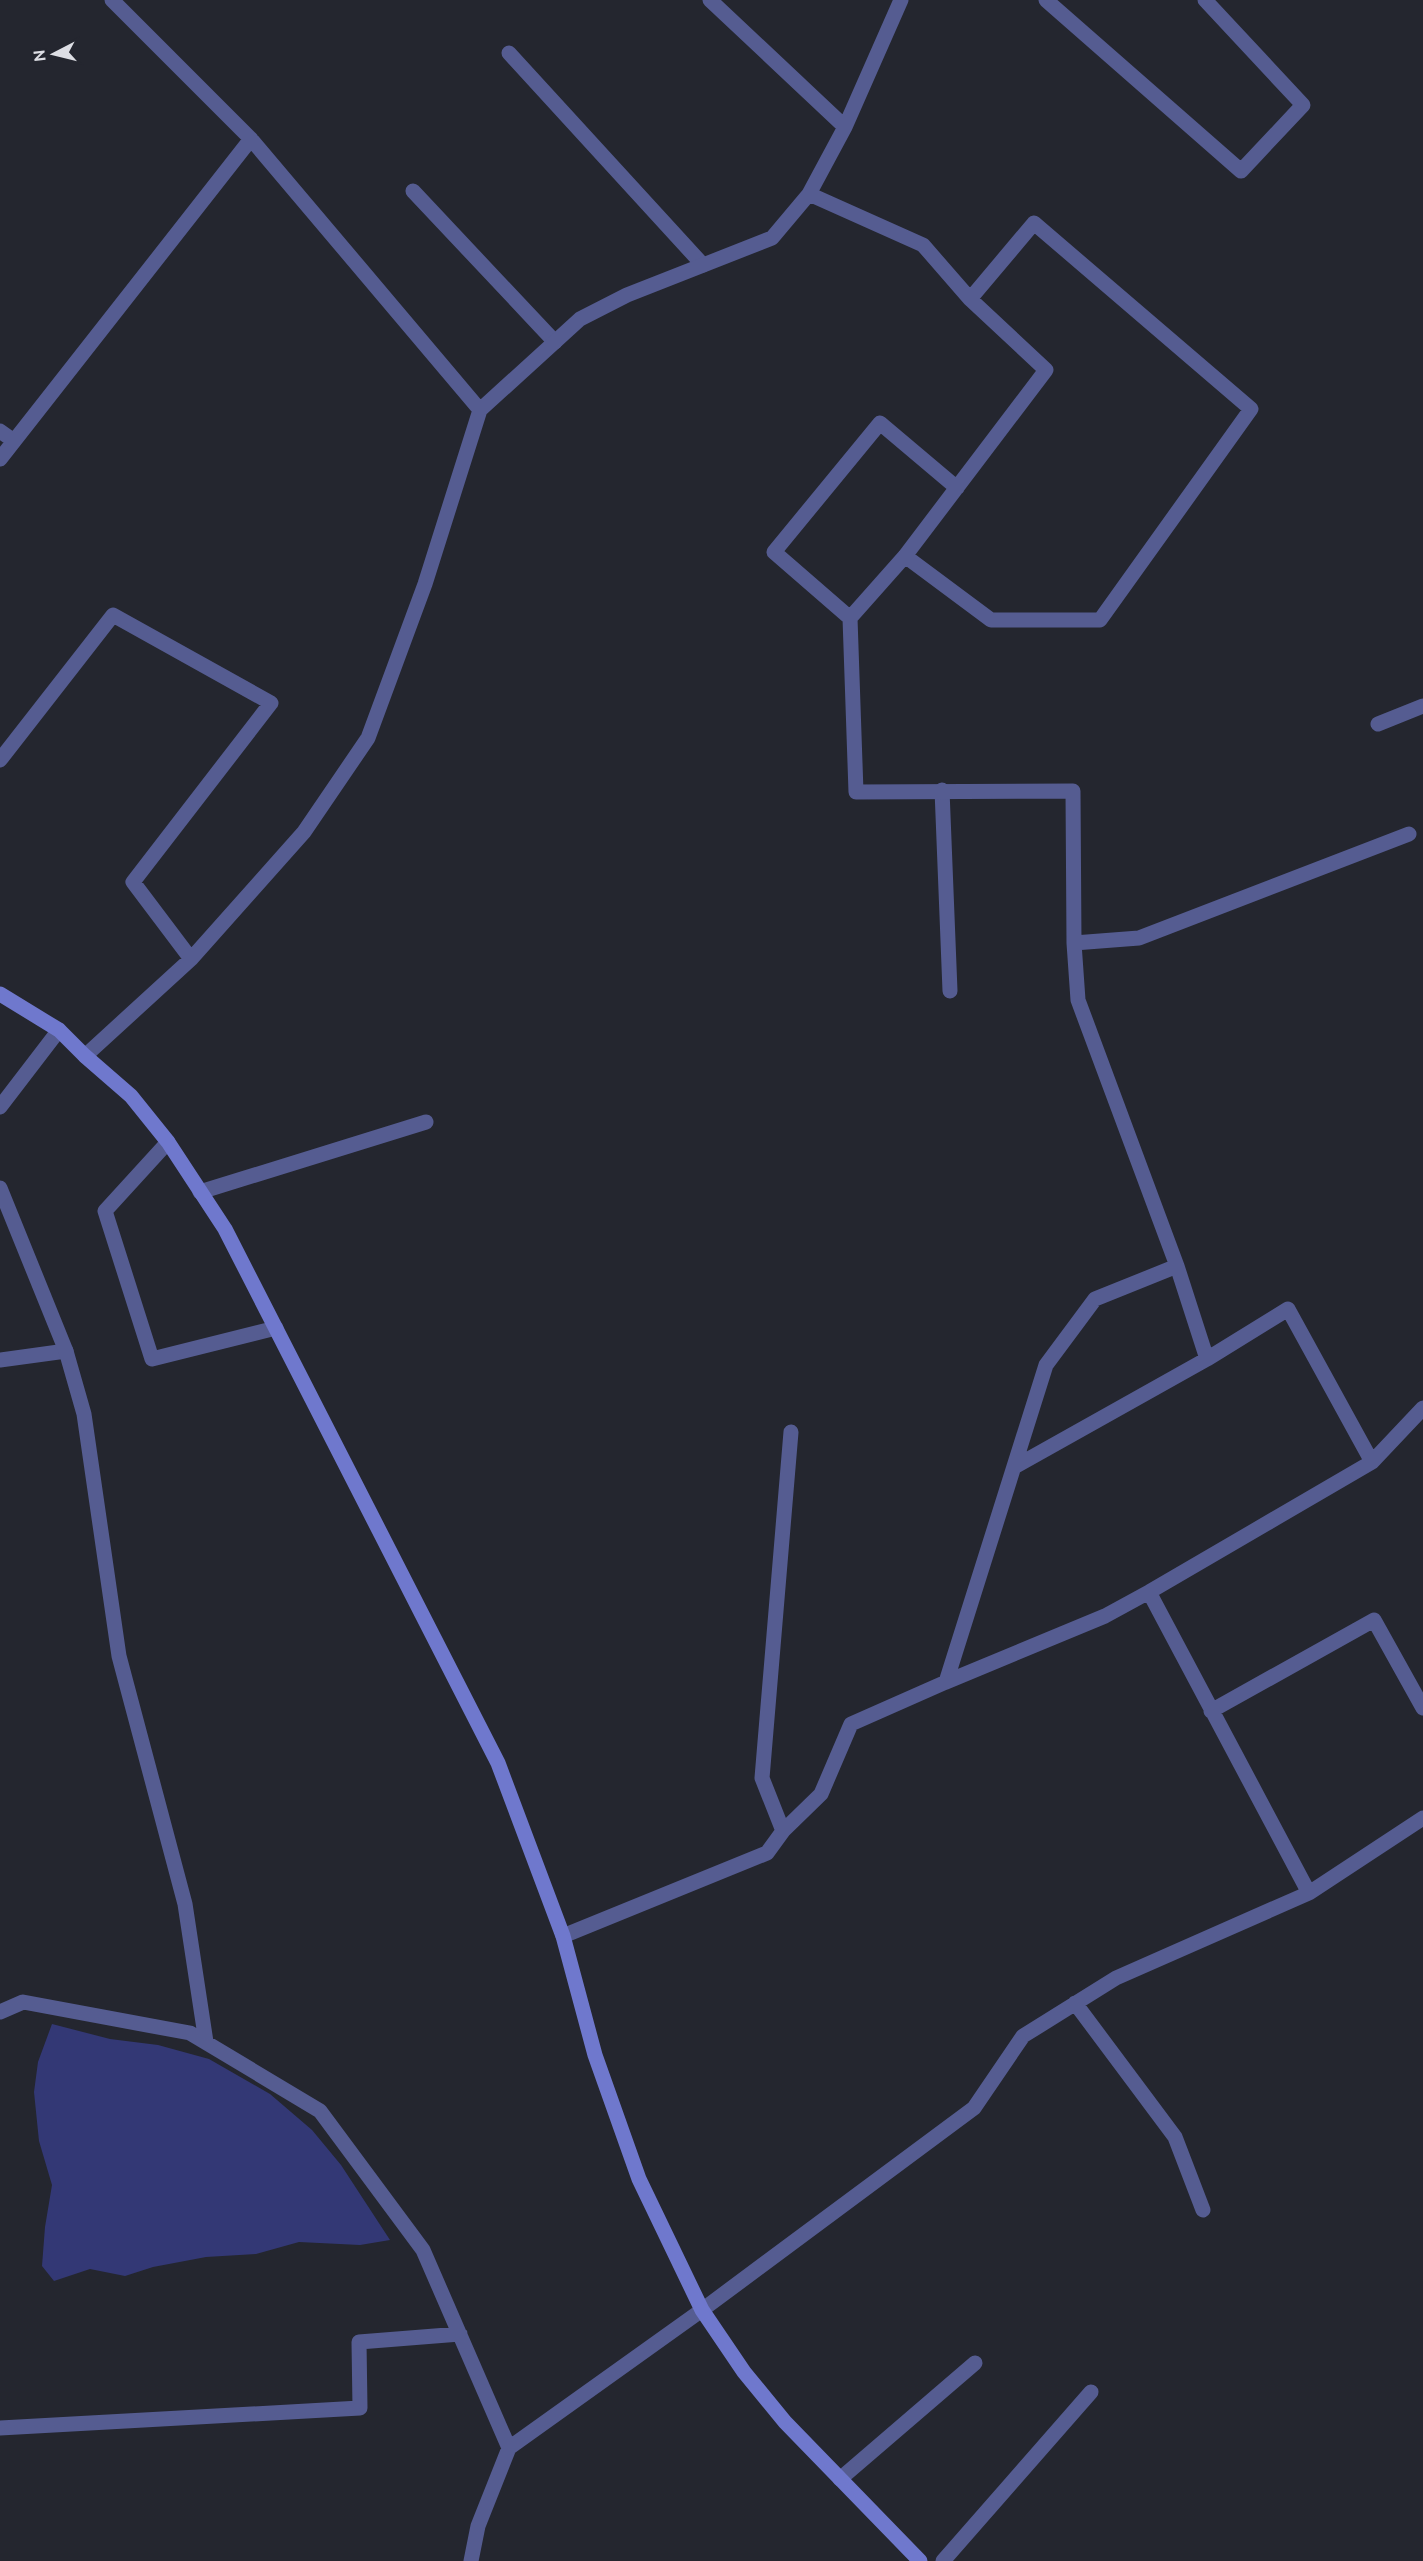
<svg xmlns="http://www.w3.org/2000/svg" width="1423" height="2561" font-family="Ubuntu,sans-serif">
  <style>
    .green { fill: #333875 }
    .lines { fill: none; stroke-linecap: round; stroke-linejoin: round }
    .lane { stroke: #555c91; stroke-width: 15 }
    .street { stroke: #555c91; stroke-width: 15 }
    .secondary { stroke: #6f78cd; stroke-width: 15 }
  </style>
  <rect width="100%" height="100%" fill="#24262f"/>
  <path class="green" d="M52 2024 110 2039 158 2045 209 2059 270 2094 312 2130 341 2165 390 2240 360 2245 299 2242 256 2254 206 2257 153 2267 125 2276 90 2269 54 2281 42 2266 45 2227 52 2185 39 2141 34 2092 38 2062Z"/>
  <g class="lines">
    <path class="lane" d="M509 53 703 265
      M413 191 555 342
      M942 790 950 991
      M200 1192 426 1122
      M0 1360 66 1351
      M840 2479 975 2363
      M943 2561 1091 2392"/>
    <path class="street" d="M112 0 251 139 480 410
      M710 0 845 127
      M1046 0 1241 171 1303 105 1205 0
      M809 194 923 245 970 299 1046 370 905 556 850 618 856 792 1073 791 1074 943 1078 1000 1177 1266 1207 1359
      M0 431 14 441
      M0 459 251 139
      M905 556 991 620H1100L1251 409 1034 223 970 299
      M850 618 774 552 880 423 957 488
      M1378 724 1423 706
      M0 760 113 615 271 703 133 882 191 959
      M1074 943 1139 938 1409 834
      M85 1056 191 959 304 832 368 738 425 584 480 410 580 319 627 295 772 238 809 194 845 127 901 0
      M0 1107 59 1030
      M168 1142 105 1211 152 1359 276 1328
      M0 1188 66 1351 84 1414 119 1656 185 1904 206 2042
      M1016 1466 1207 1359 1288 1309 1372 1462
      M1149 1592 1309 1893
      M946 1682 1046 1365 1095 1299 1177 1266
      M1211 1711 1374 1620 1423 1708
      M783 1831 762 1778 791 1432
      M563 1936 767 1853 783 1831 821 1794 851 1724 946 1682 1105 1616 1149 1592 1372 1462 1423 1408
      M1075 2003 1175 2137 1203 2210
      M0 2012 23 2002 190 2033 320 2111 423 2250 509 2448 478 2526 471 2561
      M0 2428 360 2408 359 2342 460 2334
      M509 2448 702 2310 974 2108 1023 2036 1116 1978 1309 1893 1423 1818"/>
    <path class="secondary" d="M0 994 59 1030 85 1056 131 1096 168 1142 225 1229 498 1763 563 1936 595 2055 639 2179 702 2310 744 2372 785 2422 920 2561"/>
  </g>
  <g transform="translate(54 54) rotate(263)" stroke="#24262f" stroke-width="4.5" paint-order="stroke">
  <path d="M0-4.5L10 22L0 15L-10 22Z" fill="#dddee4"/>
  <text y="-9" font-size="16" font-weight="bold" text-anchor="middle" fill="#dddee4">N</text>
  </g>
</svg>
